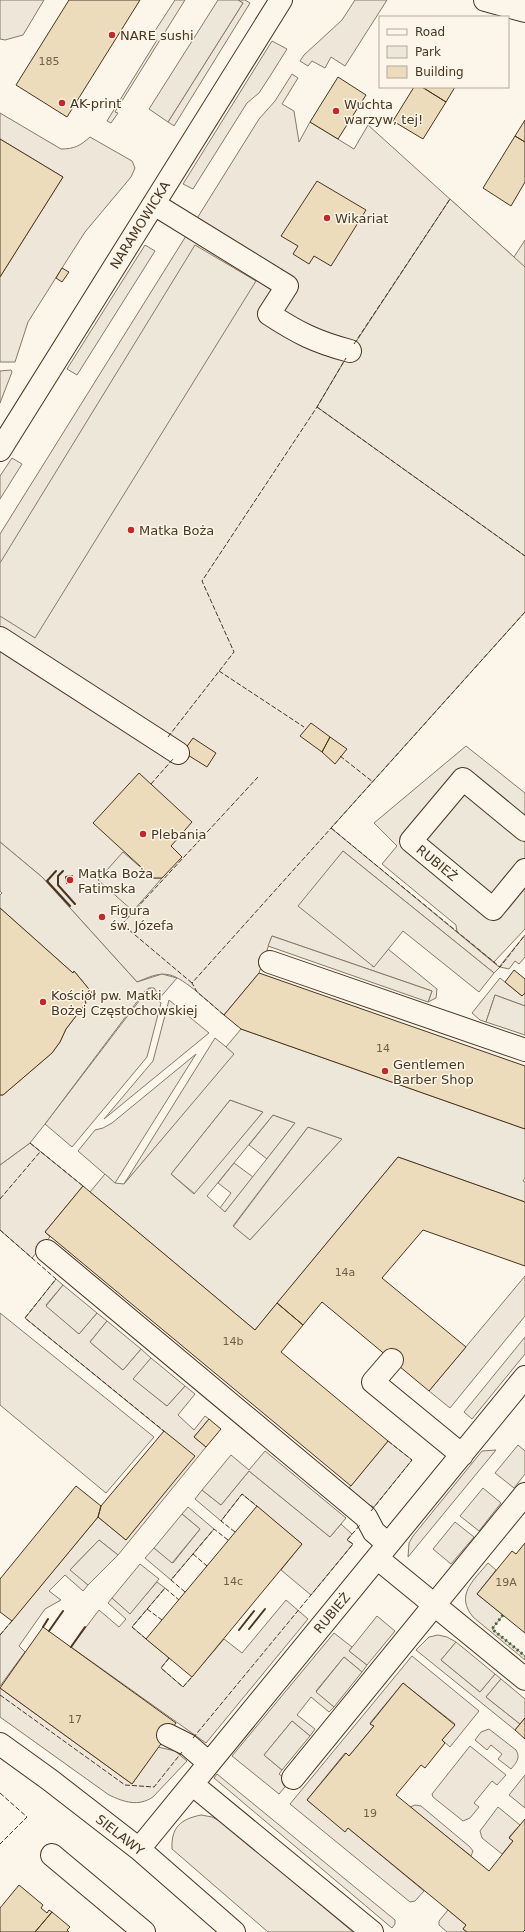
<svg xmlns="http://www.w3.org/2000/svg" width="525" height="1932" font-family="'DejaVu Sans',sans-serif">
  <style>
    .green { fill: #ede6d9; stroke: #887966 }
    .parking { fill: #ede7d9; stroke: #887966; fill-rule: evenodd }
    .building { fill: #ecdcbc; stroke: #4a3520 }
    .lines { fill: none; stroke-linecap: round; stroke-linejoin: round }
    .minor-casing { stroke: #4a3520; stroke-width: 24 }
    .minor { stroke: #fbf6e9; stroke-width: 22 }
    .hedge { stroke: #436837; stroke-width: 3; stroke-dasharray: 2 3; stroke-linecap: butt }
    .fence { stroke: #4a3520; stroke-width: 1; stroke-dasharray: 5 2; stroke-linecap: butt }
    .wall { stroke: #4a3520; stroke-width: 2 }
    .poi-dot { fill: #c62828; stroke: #fbf6e9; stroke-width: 1.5 }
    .labels { text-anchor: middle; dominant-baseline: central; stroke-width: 3; stroke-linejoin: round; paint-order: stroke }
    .number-label { font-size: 11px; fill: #725f47 }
    .poi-label { font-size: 13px; fill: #4a3520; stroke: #fbf6e9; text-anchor: start }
    .street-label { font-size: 13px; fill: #4a3520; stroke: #fbf6e9 }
  </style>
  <rect width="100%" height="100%" fill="#fbf6e9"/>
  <path class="green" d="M0 0H44L23 35 5 40 0 39Z
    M175 0H185L115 112 118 113 111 123 107 121 157 40 151 37Z
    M238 0H245L250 3 174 126 168 122 243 3Z
    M355 0H387L345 66 331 57 325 68 312 61 308 66 300 61 304 55 342 20Z
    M292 74 298 78 282 104 294 111 299 142 310 122 354 149 368 125 514 257 525 240V612L331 828 499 967 525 935V957L519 964 515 961 509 969 500 967 494 973 343 851 373 967 388 949 437 989 436 998 428 1002 432 991 272 936 259 973 224 1015C212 1005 184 978 170 975 158 972 147 978 137 982L42 877 0 842V534L259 119 275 101Z
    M0 113 61 149C74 149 80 146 90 137L132 161 135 168 131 177 85 232 62 268 28 322 15 362H0V277L63 177 0 139Z
    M11 370 12 372 0 403V371Z
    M500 978 522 996 525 993V1006L495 995 486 1022 480 1020 472 1013Z
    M149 988H154L157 990 158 1000 161 1003 147 1057 72 1147 45 1124Z
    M169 1000 209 1033 104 1119 153 1061Z
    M215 1038 235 1054 124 1184Z
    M196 1054 115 1183 78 1151 95 1130 103 1128 112 1123Z
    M230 1100 263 1112 195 1194 171 1174Z
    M273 1115 295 1123 267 1159 249 1145Z
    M308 1127 342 1139 250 1240 233 1227Z
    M30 1143 83 1186 45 1232 50 1237 32 1258 0 1230V1165Z
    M234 1163 253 1177 225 1212 220 1208 231 1193 218 1183Z
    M525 1276V1316L450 1408 429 1391Z
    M56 1279 63 1285 46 1305 79 1334 97 1313 107 1321 90 1342 123 1370 141 1349 151 1358 134 1379 167 1406 185 1386 195 1394 178 1415 194 1430 205 1416 209 1419 194 1437 206 1447 118 1555 99 1540 71 1569 88 1585 83 1591 65 1575 49 1591 61 1600 45 1609 19 1646 25 1652 0 1686V1635L98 1517 126 1540 194 1456 25 1318Z
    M388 1441 412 1460 374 1507 369 1505 349 1488Z
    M496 1450 408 1557 409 1543 413 1536 482 1451Z
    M249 1471 330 1537 341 1524 352 1534 347 1540 353 1544 311 1595 281 1570 302 1544 242 1494 221 1521 195 1499 202 1490 221 1505Z
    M188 1507 214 1529 171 1580 145 1558 154 1548 173 1563 200 1529 182 1514Z
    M488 1563 496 1570 477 1594 503 1615 492 1629 525 1656V1660L473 1617C455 1595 473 1581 488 1563Z
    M157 1582 165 1588 132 1627 169 1658 161 1668 183 1687 224 1639 242 1653 286 1600 308 1619 206 1743 71 1647 99 1610 119 1627 126 1619 108 1603 112 1598 130 1613Z
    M334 1633 352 1647 349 1651 367 1665 362 1672 344 1657 316 1691 334 1707 329 1712 311 1697 297 1715 315 1729 310 1736 292 1721 264 1755 282 1770 279 1774 289 1782 279 1794 232 1756Z
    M438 1635 447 1637 456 1642 441 1660 480 1692 495 1674 501 1679 486 1697 520 1724 515 1730 416 1650 429 1637Z
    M412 1656 479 1711 450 1747 442 1740 455 1724 403 1683 370 1723 374 1726 349 1756 345 1753 307 1800 345 1831 348 1828 424 1891 415 1901 410 1902 290 1804Z
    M0 1688 132 1784 158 1747 175 1751 187 1761 153 1797C138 1807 124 1802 109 1795L0 1717Z
    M489 1729 516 1750C521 1758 516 1763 511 1769L498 1759 502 1754 491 1745 487 1750 475 1740 481 1732Z
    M470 1746 506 1775 497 1785 492 1781 474 1803 479 1807 470 1818 463 1821 433 1797 432 1794Z
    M217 1774 395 1920V1924L392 1928 214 1778Z
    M525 1775V1808L509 1795Z
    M415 1805 421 1806 470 1847 473 1851 471 1856 410 1807Z
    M498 1807 520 1825 509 1837 513 1841 502 1854 482 1838 480 1831Z
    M201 1815 212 1817 222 1822 353 1932H268L172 1849C171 1827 181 1819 201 1815Z
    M448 1910 466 1925 463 1929 467 1932H447L439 1925V1921Z"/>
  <path class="parking" d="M218 0H238L243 3 168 122 149 109Z
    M272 41 287 49 272 73 259 93 247 103 193 189 183 184Z
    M450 199 525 267V556L317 407 350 351Z
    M145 245 155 251 77 375 67 369Z
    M195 245 256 281 35 638 0 616V563Z
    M12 458 22 464 0 499V476Z
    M466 746 525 793V929L494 962 457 932 456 925 382 864 397 846 374 823Z
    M0 842 42 877 137 982 162 974 177 978 158 1000V994L154 988H149L145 991 45 1124 30 1143 0 1165V1095H3L52 1053 60 1042 66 1029 86 1003 85 1001 90 995 91 996 93 994 74 971 73 973 0 908V895L2 893 0 891Z
    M343 851 494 973 479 992 403 931 374 967 298 906Z
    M123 852 153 878H162L133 911 98 880Z
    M272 936 432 991 428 1002 268 946Z
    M495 995 525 1006V1035L486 1022Z
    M241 1029 525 1129V1178L523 1181 525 1182V1202L398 1157 255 1330 90 1192 105 1174 115 1183 124 1184 234 1054 226 1047ZM230 1100 263 1112 194 1194 171 1174ZM273 1115 295 1123 225 1212 207 1196ZM308 1127 342 1139 250 1240 233 1226Z
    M63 1285 97 1313 79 1334 46 1306Z
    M0 1313 154 1437 106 1493 0 1405Z
    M107 1321 141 1349 123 1370 90 1342Z
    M525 1337V1354L472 1419 464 1412Z
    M151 1358 185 1386 167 1406 133 1379Z
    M518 1445 525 1451V1474L514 1488 495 1473Z
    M265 1451 346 1518 330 1537 249 1471 221 1505 202 1490 231 1455 249 1470Z
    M483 1488 501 1503 479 1531 460 1516Z
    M182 1514 200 1529 172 1563 154 1548Z
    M455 1522 474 1537 451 1564 433 1549Z
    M99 1540 118 1555 88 1585 70 1570Z
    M140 1564 159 1579 130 1614 112 1598Z
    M377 1616 395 1631 367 1665 349 1651Z
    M456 1642 495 1674 480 1692 441 1660Z
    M344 1657 362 1672 334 1707 316 1692Z
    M501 1679 525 1699V1718L520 1724 486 1697Z
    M292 1721 310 1736 282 1770 264 1755Z"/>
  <path class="building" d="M69 0H140L67 117 16 85Z
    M338 77 366 95 338 139 310 122Z
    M414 87H422L446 102 423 139 393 121Z
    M422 87H455L446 102Z
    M525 120V142L515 136Z
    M515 136 525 142V182L511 206 483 188Z
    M0 139 63 177 0 277Z
    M317 181 366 210 331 266 314 256 309 264 293 254 298 246 281 236Z
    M62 268 69 272 62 282 56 278Z
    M311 723 330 737 322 752 300 736Z
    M330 737 347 749 335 764 322 752Z
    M193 738 216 753 207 767 183 752Z
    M139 773 192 822 171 846 182 857 162 878H153L93 823Z
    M0 908 73 973 74 971 93 994 91 996 90 995 85 1001 86 1003 66 1029 60 1042 52 1053 3 1095H0Z
    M514 970 525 979V993L522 996 505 982Z
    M259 973 525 1066V1129L241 1029 224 1015Z
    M398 1157 525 1202V1266L423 1230 382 1278 466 1347 429 1391 322 1302 303 1325 277 1303Z
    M83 1186 255 1330 277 1303 303 1325 281 1352 388 1441 351 1486 45 1232Z
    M209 1419 221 1429 206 1447 194 1437Z
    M164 1431 195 1456 126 1540 98 1517 101 1506Z
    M76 1486 101 1506 98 1517 12 1621 0 1612V1579Z
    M257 1506 302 1544 192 1677 146 1639Z
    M525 1543V1633L477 1594 512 1551 516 1554Z
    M43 1627 176 1723 132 1784 0 1688Z
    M403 1683 455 1725 442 1740 445 1743 425 1768 421 1765 396 1795 489 1871 513 1841 509 1838 525 1819V1930L523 1932H467L463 1929 466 1925 448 1910 348 1828 345 1832 307 1800 346 1753 349 1756 374 1726 370 1724Z
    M525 1718V1739L515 1730Z
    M19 1885 43 1905 41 1908 47 1913 49 1910 52 1912 35 1932H0V1908Z
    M52 1912 70 1927 67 1930 69 1932H35Z"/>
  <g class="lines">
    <g class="minor-casing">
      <path id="minor" d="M485 0 525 11
        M154 204 287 286 269 314C298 333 316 342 350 351
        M0 450 281 0
        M0 638 178 753
        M525 830 463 779 411 841 493 909 525 870
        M270 962 525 1050
        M47 1251 366 1517 374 1532 388 1544
        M392 1360 373 1382 462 1455
        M377 1558 525 1679
        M168 1735 188 1745 209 1763
        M0 1744 50 1780 139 1849 234 1932
        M293 1778 525 1494
        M192 1784 372 1932
        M139 1849 525 1377
        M52 1855 144 1932"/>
    </g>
    <use href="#minor" class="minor"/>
    <path class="hedge" d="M503 1615 492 1629 525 1656"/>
    <path class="fence" d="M354 344 450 199
      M317 407 525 556
      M219 671 304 727
      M168 737 234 652 202 581 317 407 346 358
      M340 756 373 782
      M151 784 173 759
      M331 828 500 967 525 935
      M192 983 122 924 258 777
      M224 1015 197 992 192 983 525 612
      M30 1143 83 1186
      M0 1199 40 1152
      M0 1230 56 1279 25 1318 164 1431
      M371 1511 412 1460 388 1441
      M235 1532 221 1521 242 1494 257 1506
      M193 1554 207 1566
      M185 1592 171 1580 214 1529 228 1540
      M147 1609 162 1620
      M0 1635 12 1621
      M146 1639 132 1627 165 1588 179 1600
      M169 1658 161 1668 183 1687 192 1677
      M0 1695 125 1785 154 1787 182 1752
      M193 1738 353 1544 347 1540 360 1525
      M0 1793 27 1817 0 1844"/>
    <path class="wall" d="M56 871 47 881 70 906
      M63 871 58 876V885L75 904
      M72 876 73 882 67 883 66 877Z
      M43 1627 48 1619
      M249 1629 265 1609
      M239 1630 254 1611
      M49 1631 63 1611
      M71 1647 85 1627"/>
  </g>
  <g class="poi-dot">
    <circle cx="112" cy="35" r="4"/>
    <circle cx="62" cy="103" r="4"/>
    <circle cx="336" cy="111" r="4"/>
    <circle cx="327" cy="218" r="4"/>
    <circle cx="131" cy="530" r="4"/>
    <circle cx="143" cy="834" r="4"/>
    <circle cx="70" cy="880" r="4"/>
    <circle cx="102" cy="917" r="4"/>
    <circle cx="43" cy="1002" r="4"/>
    <circle cx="385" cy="1071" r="4"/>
  </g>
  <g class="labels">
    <g class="number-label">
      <text x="49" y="61">185</text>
      <text x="383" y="1048">14</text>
      <text x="345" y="1272">14a</text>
      <text x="233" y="1341">14b</text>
      <text x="233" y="1581">14c</text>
      <text x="506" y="1582">19A</text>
      <text x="75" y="1719">17</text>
      <text x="370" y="1813">19</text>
    </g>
    <g class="poi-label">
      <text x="120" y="35">NARE sushi</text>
      <text x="70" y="103">AK-print</text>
      <text x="344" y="104">Wuchta<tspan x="344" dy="15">warzyw, tej!</tspan></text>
      <text x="335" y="218">Wikariat</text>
      <text x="139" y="530">Matka Boża</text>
      <text x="151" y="834">Plebania</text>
      <text x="78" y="873">Matka Boża<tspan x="78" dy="15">Fatimska</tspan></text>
      <text x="110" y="910">Figura<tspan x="110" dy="15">św. Józefa</tspan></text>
      <text x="51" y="995">Kościół pw. Matki<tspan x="51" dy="15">Bożej Częstochowskiej</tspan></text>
      <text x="393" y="1064">Gentlemen<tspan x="393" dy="15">Barber Shop</tspan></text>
    </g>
    <g class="street-label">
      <text transform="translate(140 225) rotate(-58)">NARAMOWICKA</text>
      <text transform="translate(437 863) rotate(39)">RUBIEŻ</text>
      <text transform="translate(332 1613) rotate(-50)">RUBIEŻ</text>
      <text transform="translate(120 1835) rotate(38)">SIELAWY</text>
    </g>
  </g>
  <rect x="379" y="16" width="130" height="72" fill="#fbf6e9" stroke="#b4a999"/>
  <rect x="387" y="29" width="20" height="6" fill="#fbf6e9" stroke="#b4a999"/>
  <text x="415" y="36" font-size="12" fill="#4a3520">Road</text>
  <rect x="387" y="46" width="20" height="12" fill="#ede6d9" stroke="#b4a999"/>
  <text x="415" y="56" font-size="12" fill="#4a3520">Park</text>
  <rect x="387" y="66" width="20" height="12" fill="#ecdcbc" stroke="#b4a999"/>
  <text x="415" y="76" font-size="12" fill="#4a3520">Building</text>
</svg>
